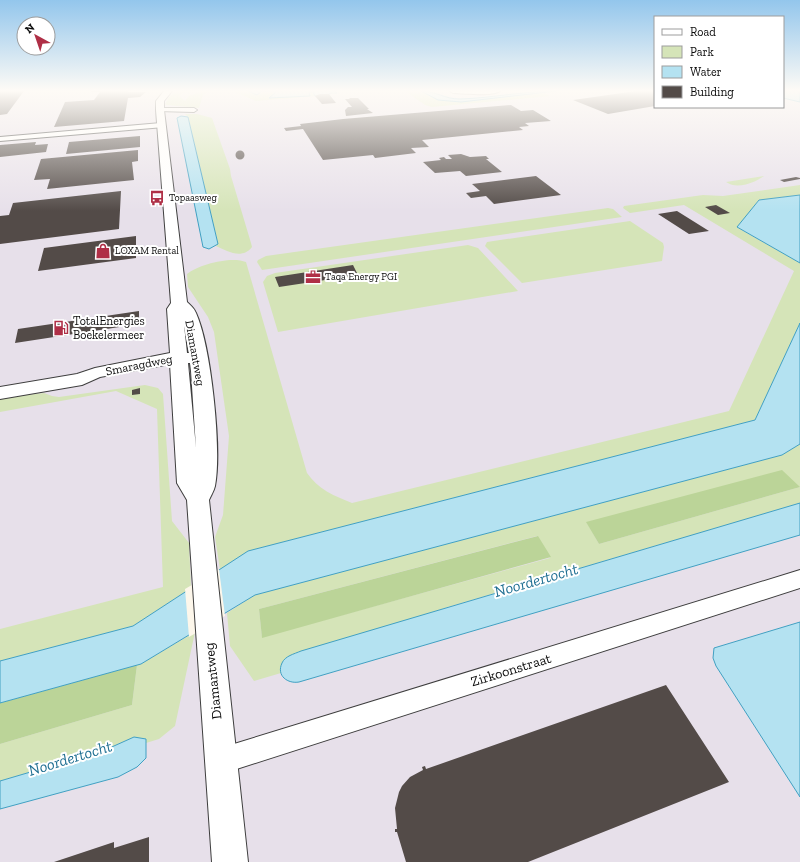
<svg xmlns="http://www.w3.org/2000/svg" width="800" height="862" font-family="'Zilla Slab',serif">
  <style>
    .industrial { fill: #e7e0ea }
    .green { fill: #d5e4b8; fill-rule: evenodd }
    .forest { fill: #bbd498 }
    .water { fill: #b4e2f1; stroke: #41a0c2 }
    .pier { fill: #fdf7eb }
    .building { fill: #534b48 }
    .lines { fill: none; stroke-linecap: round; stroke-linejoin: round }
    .minor-casing { stroke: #3e3e3e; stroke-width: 2 }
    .tertiary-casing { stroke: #3e3e3e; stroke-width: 2 }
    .minor { fill: #fff; fill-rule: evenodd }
    .tertiary { fill: #fff; fill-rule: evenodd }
    .labels { text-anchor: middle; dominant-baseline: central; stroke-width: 4; stroke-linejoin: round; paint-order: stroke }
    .far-poi-label { font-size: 10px; fill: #0b0b0b; stroke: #fff; text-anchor: start }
    .poi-label { font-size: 12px; fill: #0b0b0b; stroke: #fff; text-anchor: start }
    .street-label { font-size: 12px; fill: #0b0b0b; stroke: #fff }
    .near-street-label { font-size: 14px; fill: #0b0b0b; stroke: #fff }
    .near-water-label { font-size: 16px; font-style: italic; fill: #1f6f92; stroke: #fff }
  </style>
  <rect width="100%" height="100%" fill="#fdf7eb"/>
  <path class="industrial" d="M0 91H655V107H783V98L800 102V862H0Z"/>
  <path class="green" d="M176 91H185L179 96 185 101 189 96 201 91H248L257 95 262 91 276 92 270 98 311 95 309 92H313L316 96 256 101 233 91H210L203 95 199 108 167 105 165 104 169 97Z
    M405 91H421L434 98 456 102 541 92 550 96 432 107 425 105Z
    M185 114H197L212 118 230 169 231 176 251 243 252 247C242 260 227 251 216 246L218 243 188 117Z
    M764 176C754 183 737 190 726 182Z
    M800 185V195L759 200 738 228 800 263V323L755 420 248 551 220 570 215 537 223 515 229 436 214 332 208 317 188 287 187 274C199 264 232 256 246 262L307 473C318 489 334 496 352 503L729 411 794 271 684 205 630 213 623 208 624 206 703 195 723 196Z
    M608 208 613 209 622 217 262 270 257 262 258 260 266 256Z
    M630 221 663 243 664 247 662 261 522 283 485 246 487 242Z
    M468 245 478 248 518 291 278 332 263 282 267 276 275 273Z
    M145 385 158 388 163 394 172 521 189 543 191 588 133 626 0 661V629L163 587 157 409 116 391 0 412V398L44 393 52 396 59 397Z
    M800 444V503L448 607 282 664 281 673 254 681 230 646 227 613 255 595 782 455ZM800 487 599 544 587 523ZM537 536 550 558 262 637 259 609Z
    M195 632 175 726 159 739 146 743V739L134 737 105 750 0 781V744L132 705 137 665 141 664Z"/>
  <path class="forest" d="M782 470 800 487 599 544 586 522Z
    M538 536 551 557 262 638 259 609Z
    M137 665 132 705 0 744V703Z"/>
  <path class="water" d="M248 91H334L337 93H330V94L315 96 313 92H309L310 96 269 98 276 92 262 91 257 95Z
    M421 91C436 91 444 99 460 99 492 98 524 91 556 91L461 102 438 100Z
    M783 91H800V102L783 98Z
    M181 116 188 117 218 244 209 249 203 247 177 118Z
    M800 195V263L737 227 759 200Z
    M800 323V444L782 455 255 595 141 664 0 703V661L133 626 248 551 755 420Z
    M800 503V535L299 682C288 684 276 676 282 663 285 656 294 654 301 651Z
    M800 622V797L716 666 713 658 714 648Z
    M134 737 146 739V758L137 767 118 777 0 809V781L105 750Z"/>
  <path class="pier" d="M219 569 225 616 189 637 185 589Z"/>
  <path class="building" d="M0 91H24L7 114 0 115Z
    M92 91H129L127 92H146L140 97 128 98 124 121 54 127 65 102 94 100 100 92H90Z
    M636 91H655V106L608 114 573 100Z
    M320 94H329L336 103 322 104 315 96Z
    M349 98H358L369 109H367L373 113 346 116 345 110 348 107H352L345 99H350Z
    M511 105 521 111 533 110 551 121 525 123 529 126 519 127 523 130 422 140 429 147 411 148 416 153 375 158 373 155 323 160 303 129 286 131 284 128 301 126 300 124 343 119Z
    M140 136V147L66 154 69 142Z
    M36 142 35 145 48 144 46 152 0 157V145Z
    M138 150V161L132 162 134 180 47 189 50 179 34 180 41 159Z
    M235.5 155a4.5 4.5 0 1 1 9 0a4.5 4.5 0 1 1-9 0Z
    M461 154 470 157 486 156 489 159H486L502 172 466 176 460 171 435 173 423 162 441 160 439 158 444 157 446 159H452L448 155Z
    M536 176 561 195 494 204 486 196 471 198 466 193 480 191 472 184Z
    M796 177 800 178V179L784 182 780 180Z
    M121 191 119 229 0 244V216L9 215 13 203Z
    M716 205 730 213 718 215 705 207Z
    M677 211 709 231 689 234 658 214Z
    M136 236V258L38 271 44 248Z
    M353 265 358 275 279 287 275 277Z
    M139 311V324L15 343 18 329Z
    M140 388V394L132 395V390Z
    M666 685 729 782 528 862H406L397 832H395V829H397L395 808 399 792 402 786 410 777 423 770 422 767 425 766 426 769Z
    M149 837V862H54L114 842V848Z"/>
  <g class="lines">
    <g class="minor-casing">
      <path id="minor" d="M450 91H500C491 97 464 93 453 93Z
        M160 108H194L197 110 194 112 158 111V109Z
        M161 123H164V127L0 141V137Z
        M800 570V588L221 774 212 770 208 761 212 752 221 748Z"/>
    </g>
    <g class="tertiary-casing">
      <path id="tertiary" d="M164 91H172L164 101V110L187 302C190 305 194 308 196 313 211 346 222 450 215 486 214 491 211 495 209 500L248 862H212L187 500 177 483 170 364 100 377 82 385 0 399V387L77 374 95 368 170 353 167 309 171 303 156 110V101ZM184 325 189 353H187ZM188 363H190L191 371 196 448Z"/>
    </g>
    <use href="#minor" class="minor"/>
    <use href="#tertiary" class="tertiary"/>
  </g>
  <linearGradient id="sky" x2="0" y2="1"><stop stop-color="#93c6ec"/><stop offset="0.43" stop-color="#fefbf6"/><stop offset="1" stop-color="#fefbf6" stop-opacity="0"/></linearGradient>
  <rect width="800" height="211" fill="url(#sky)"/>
  <defs>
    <g id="bus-bare" transform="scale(1.2)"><path d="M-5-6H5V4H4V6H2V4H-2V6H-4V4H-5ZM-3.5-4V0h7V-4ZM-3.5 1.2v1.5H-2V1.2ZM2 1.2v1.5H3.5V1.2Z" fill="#af2f46" stroke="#fff" stroke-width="2.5" paint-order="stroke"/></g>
    <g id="shop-bare" transform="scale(1.2)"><path d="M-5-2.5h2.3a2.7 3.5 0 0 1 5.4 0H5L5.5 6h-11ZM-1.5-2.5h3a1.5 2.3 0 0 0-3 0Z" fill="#af2f46" stroke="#fff" stroke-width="2.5" paint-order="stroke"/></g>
    <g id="office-bare" transform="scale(1.2)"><path d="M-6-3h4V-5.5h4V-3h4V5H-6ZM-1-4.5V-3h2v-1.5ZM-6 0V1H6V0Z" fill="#af2f46" stroke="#fff" stroke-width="2.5" paint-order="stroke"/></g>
    <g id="fuel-bare" transform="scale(1.2)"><path d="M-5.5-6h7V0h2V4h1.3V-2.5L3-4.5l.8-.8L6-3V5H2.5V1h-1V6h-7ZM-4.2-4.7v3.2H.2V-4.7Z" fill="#af2f46" stroke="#fff" stroke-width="2.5" paint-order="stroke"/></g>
  </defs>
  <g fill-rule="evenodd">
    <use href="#bus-bare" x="157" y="198"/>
    <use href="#shop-bare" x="103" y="251"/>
    <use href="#office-bare" x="313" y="277"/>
    <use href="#fuel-bare" x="61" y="328"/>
  </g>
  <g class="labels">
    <g class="far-poi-label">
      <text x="169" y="198">Topaasweg</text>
      <text x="115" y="251">LOXAM Rental</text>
      <text x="325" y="277">Taqa Energy PGI</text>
    </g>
    <g class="poi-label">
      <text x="73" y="321">TotalEnergies<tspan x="73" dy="14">Boekelermeer</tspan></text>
    </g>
    <g class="street-label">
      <text transform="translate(195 353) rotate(80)">Diamantweg</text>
      <text transform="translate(139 365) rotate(-11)">Smaragdweg</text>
    </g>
    <g class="near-street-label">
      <text transform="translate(511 670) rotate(-17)">Zirkoonstraat</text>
      <text transform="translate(213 681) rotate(-96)">Diamantweg</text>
    </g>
    <g class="near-water-label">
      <text transform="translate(536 580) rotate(-16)">Noordertocht</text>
      <text transform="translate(70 758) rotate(-17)">Noordertocht</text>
    </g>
  </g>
  <rect x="654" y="16" width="130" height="92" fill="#ffffff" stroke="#9d9d9d"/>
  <rect x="662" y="29" width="20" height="6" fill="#ffffff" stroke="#9d9d9d"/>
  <text x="690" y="36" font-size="12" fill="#0b0b0b">Road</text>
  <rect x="662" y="46" width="20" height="12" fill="#d5e4b8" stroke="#9d9d9d"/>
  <text x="690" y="56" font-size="12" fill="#0b0b0b">Park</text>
  <rect x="662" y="66" width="20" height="12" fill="#b4e2f1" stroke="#9d9d9d"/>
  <text x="690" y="76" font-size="12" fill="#0b0b0b">Water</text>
  <rect x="662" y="86" width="20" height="12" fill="#534b48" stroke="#9d9d9d"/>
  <text x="690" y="96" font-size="12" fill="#0b0b0b">Building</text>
  <g transform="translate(36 36) rotate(320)"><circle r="19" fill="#ffffff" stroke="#9d9d9d"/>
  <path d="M0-3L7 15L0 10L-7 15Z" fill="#af2f46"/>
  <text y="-6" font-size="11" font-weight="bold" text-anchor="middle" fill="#0b0b0b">N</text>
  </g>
</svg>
